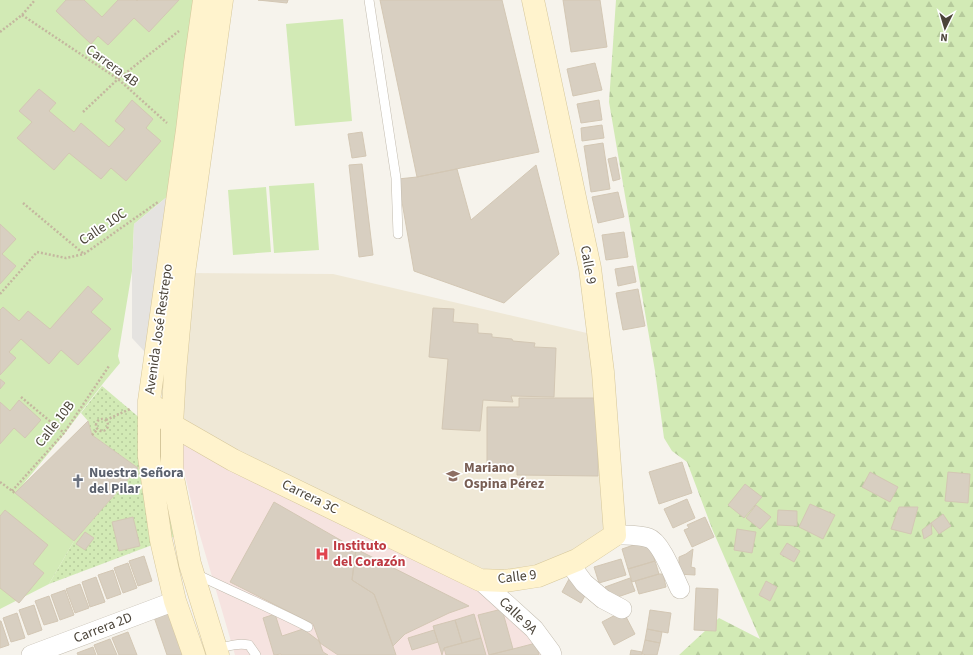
<svg xmlns="http://www.w3.org/2000/svg" width="973" height="655" font-family="'Source Sans 3',sans-serif">
  <style>
    .education { fill: #efe8d6 }
    .medical { fill: #f6e3e0 }
    .grass { fill: #d2eab5 }
    .forest { fill: url(#forest-firs) }
    .park { fill: url(#park-dots) }
    .parking { fill: #e5e3e0 }
    .building { fill: #d8cfc1; stroke: #d3c7b4 }
    .lines { fill: none; stroke-linecap: round; stroke-linejoin: round }
    .lane-casing { stroke: #c2bbae; stroke-width: 10 }
    .street-casing { stroke: #c2bbae; stroke-width: 20 }
    .secondary-casing { stroke: #d6c79b; stroke-width: 23 }
    .path { stroke: #c4b79f; stroke-width: 2.5; stroke-dasharray: 2 2; stroke-linecap: butt }
    .lane { stroke: #fff; stroke-width: 9 }
    .street { stroke: #fff; stroke-width: 19 }
    .secondary { stroke: #fff3cd; stroke-width: 22 }
    .labels { text-anchor: middle; dominant-baseline: central; stroke-width: 3.5; stroke-linejoin: round; paint-order: stroke }
    .street-label { font-size: 14px; fill: #4b4439; stroke: #fff }
    .education-label { font-size: 14px; font-weight: bold; fill: #785e54; stroke: #fff; text-anchor: start }
    .worship-label { font-size: 14px; font-weight: bold; fill: #5b616d; stroke: #fff; text-anchor: start }
    .health-label { font-size: 14px; font-weight: bold; fill: #be3a42; stroke: #fff; text-anchor: start }
  </style>
  <defs>
    <pattern id="forest-firs" width="22" height="20" patternUnits="userSpaceOnUse"><rect width="22" height="20" fill="#d2eab5"/><path d="M5 1l3.5 6h-7zM16 11l3.5 6h-7z" fill="#b6ca9c"/></pattern>
    <pattern id="park-dots" width="8" height="8" patternUnits="userSpaceOnUse"><rect width="8" height="8" fill="#d2eab5"/><path d="M2 2h.1M6 6h.1" fill="none" stroke="#b6ca9c" stroke-width="1.8" stroke-linecap="round"/></pattern>
  </defs>
  <rect width="100%" height="100%" fill="#f6f3ec"/>
  <path class="education" d="M184 273 333 274 604 337 621 530 505 579 176 423Z"/>
  <path class="medical" d="M177 441 504 587 513 610 552 655H235L196 522Z"/>
  <path class="grass" d="M0 0H203L179 187 134 224 132 271 118 356 120 363 105 381 61 438 16 493 74 541 49 584 0 609Z
    M343 19 352 121 295 126 286 24Z
    M314 183 319 250 274 253 269 186Z
    M266 187 271 252 233 255 228 190Z"/>
  <path class="forest" d="M616 0H973V655H679L719 618 760 639 713 531 687 462 672 451 664 438 655 371 609 102Z"/>
  <path class="park" d="M102 386 148 425 149 457 176 536 49 584 74 541 138 468 92 435 88 421 81 413Z"/>
  <path class="parking" d="M179 187 158 366 132 338V272L134 224Z"/>
  <path class="building" d="M66 0H84L102 17 118 0H136L137 1 138 0H179L149 32 134 18 108 45 98 36 91 44 56 11Z
    M258 0H288L287 3Z
    M380 0H502L539 152 417 177Z
    M563 0H600L607 47 571 52Z
    M595 63 602 90 573 96 567 69Z
    M39 89 56 103 49 111 74 132 81 123 109 147 125 129 115 121 132 100 153 119 146 128 161 141 126 181 111 168 101 179 69 153 54 170 17 138 32 122 19 111Z
    M599 100 602 120 581 123 577 104Z
    M602 125 604 138 582 141 581 128Z
    M362 132 366 156 352 158 348 134Z
    M603 143 610 189 591 192 584 146Z
    M616 157 620 179 613 181 608 159Z
    M362 164 373 255 359 257 349 165Z
    M536 165 559 254 504 303 414 271 398 179 417 177 457 169 471 220Z
    M618 192 624 217 598 223 592 197Z
    M0 224 16 239 2 254 16 266 0 284Z
    M624 232 628 257 606 260 602 235Z
    M633 266 636 282 618 286 615 269Z
    M88 286 103 299 91 312 111 329 78 365 61 350 49 364 21 339 9 352 16 358 0 375V310L3 307 19 321 28 311 50 329Z
    M638 289 645 326 623 330 616 293Z
    M433 308 454 309 453 322 478 324V333L492 334V337L512 339 513 341 535 343 534 347 556 348 554 397 511 396 513 402 483 400 480 431 442 429 448 359 429 357Z
    M0 379 5 383 0 389Z
    M519 398H598V476L517 475V466L487 465V407H519Z
    M19 400 41 420 25 438 14 428 0 444V402L10 411Z
    M88 421 92 435 138 468 74 541 15 493Z
    M682 462 692 493 659 504 649 472Z
    M870 472 898 487 890 502 862 487Z
    M948 472 970 474 968 503 945 501Z
    M745 484 762 497 744 518 728 505Z
    M687 499 695 518 673 528 664 509Z
    M274 502 356 549 352 580 374 594 384 620 396 655H338L320 643 313 624 230 582Z
    M810 504 835 515 823 539 799 527Z
    M756 505 771 517 760 529 746 518Z
    M899 507H918L911 534 891 529Z
    M5 510 48 545 33 564 44 573 19 603 0 588V516Z
    M778 510 797 511V526L777 525Z
    M943 514 951 526 939 534 931 523Z
    M133 517 140 546 119 551 112 522Z
    M705 517 714 537 692 547 684 530 689 528 687 525Z
    M931 523 932 534 924 539 922 530Z
    M737 529 756 532 752 553 734 550Z
    M85 532 94 538 85 550 76 544Z
    M648 540 655 561 628 569 622 549Z
    M787 543 800 551 794 562 780 554Z
    M356 549 469 606 449 613 405 634 393 646 374 594 352 580Z
    M693 549 691 567 695 568V575L677 574 674 562 679 563V557L686 554Z
    M144 556 152 581 138 586 129 561Z
    M621 559 626 575 599 583 594 567Z
    M655 561 659 574 632 582 628 569Z
    M128 563 137 588 123 593 114 568Z
    M113 570 121 594 107 599 98 575Z
    M659 574H663L666 587 639 594 635 581Z
    M96 577 105 602 90 607 82 582Z
    M630 578 635 591 609 600 605 587Z
    M569 579 588 590 581 603 562 592Z
    M766 581 777 587 770 601 759 595Z
    M80 584 89 608 75 613 66 589Z
    M696 588 718 589 716 631 694 630Z
    M65 590 74 615 60 620 51 595Z
    M49 596 58 621 44 625 35 601Z
    M34 605 42 630 28 635 19 610Z
    M502 609 513 649 489 655 478 615Z
    M175 610 189 655H167L154 617Z
    M650 610 671 613 668 633 647 629Z
    M623 611 635 634 614 645 602 622Z
    M17 613 25 638 11 642 3 618Z
    M275 614 282 636 303 629 319 641 323 652 328 655H281V654L274 655 263 618Z
    M474 614 481 638 462 643 455 620Z
    M455 620 462 643 444 648 442 655 433 626Z
    M0 621H1L9 645 0 648Z
    M647 629 662 632 660 643 645 640Z
    M434 630 438 642 412 650 408 638Z
    M128 632 137 655H119L112 638Z
    M481 638 486 655H446L444 648Z
    M110 639 117 655H98L94 645Z
    M645 640 660 643 657 655H647L642 654Z
    M536 643 539 655H489L513 649Z
    M93 647 96 655H78L77 653Z
    M631 650 642 652V655H630Z"/>
  <g class="lines">
    <g class="lane-casing">
      <path id="lane" d="M369 0 396 178 398 234
        M196 574C233 592 271 608 308 627
        M216 649C228 646 237 643 249 645L256 655"/>
    </g>
    <g class="street-casing">
      <path id="street" d="M615 535C626 535 638 534 649 538 661 542 674 577 680 589
        M569 563 584 583 603 599 622 609
        M480 580 534 629 551 652 552 655
        M31 655 175 601"/>
    </g>
    <g class="secondary-casing">
      <path id="secondary" d="M149 401 172 425 233 460 480 580 505 581 538 576 577 560 615 535 603 372 590 268 533 0
        M194 655 175 601 161 540 149 457V401L187 130 195 63 204 0
        M218 655 190 564 184 532 172 473V425L175 372 184 273 222 0"/>
    </g>
    <path class="path" d="M22 15 118 79 167 123
      M0 32 22 15 35 0
      M83 112 118 79 179 31
      M23 203 84 254
      M0 294 37 252 66 258 84 254 158 202
      M21 397 64 433
      M96 425a6 6 0 1 1 12 0a6 6 0 1 1-12 0Z
      M106 420 130 409
      M92 435 97 430
      M0 482 15 493
      M12 491 64 433 109 366"/>
    <use href="#lane" class="lane"/>
    <use href="#street" class="street"/>
    <use href="#secondary" class="secondary"/>
  </g>
  <defs>
    <g id="school-bare" transform="scale(1.08)"><path d="M0-5L7-2L0 1L-7-2ZM-4 1L0 2.5L4 1V4Q0 6-4 4Z" fill="#8d6e63" stroke="#fff" stroke-width="2.5" paint-order="stroke"/></g>
    <g id="church-bare" transform="scale(1.08)"><path d="M-1.2-6h2.4v3.5h3.3v2.4h-3.3V6h-2.4V-.1h-3.3v-2.4h3.3Z" fill="#6b7280" stroke="#fff" stroke-width="2.5" paint-order="stroke"/></g>
    <g id="hospital-bare" transform="scale(1.08)"><path d="M-5-5h3v3.5h4V-5h3V5h-3V1.5h-4V5h-3Z" fill="#e0444e" stroke="#fff" stroke-width="2.5" paint-order="stroke"/></g>
  </defs>
  <g fill-rule="evenodd">
    <use href="#school-bare" x="453" y="476"/>
    <use href="#church-bare" x="78" y="481"/>
    <use href="#hospital-bare" x="322" y="554"/>
  </g>
  <g class="labels">
    <g class="street-label">
      <text transform="translate(112 66) rotate(36)">Carrera 4B</text>
      <text transform="translate(103 227) rotate(-34)">Calle 10C</text>
      <text transform="translate(588 265) rotate(80)">Calle 9</text>
      <text transform="translate(159 329) rotate(-82)">Avenida José Restrepo</text>
      <text transform="translate(55 424) rotate(-52)">Calle 10B</text>
      <text transform="translate(310 497) rotate(26)">Carrera 3C</text>
      <text transform="translate(517 577) rotate(-7)">Calle 9</text>
      <text transform="translate(518 616) rotate(44)">Calle 9A</text>
      <text transform="translate(103 628) rotate(-21)">Carrera 2D</text>
    </g>
    <g class="education-label">
      <text x="464" y="468">Mariano<tspan x="464" dy="16">Ospina Pérez</tspan></text>
    </g>
    <g class="worship-label">
      <text x="89" y="473">Nuestra Señora<tspan x="89" dy="16">del Pilar</tspan></text>
    </g>
    <g class="health-label">
      <text x="333" y="546">Instituto<tspan x="333" dy="16">del Corazón</tspan></text>
    </g>
  </g>
  <g transform="translate(945 28) rotate(185)" stroke="#ffffff" stroke-width="3" paint-order="stroke">
  <path d="M0-3L7 15L0 10L-7 15Z" fill="#4b4439"/>
  <text y="-6" font-size="11" font-weight="bold" text-anchor="middle" fill="#4b4439">N</text>
  </g>
</svg>
